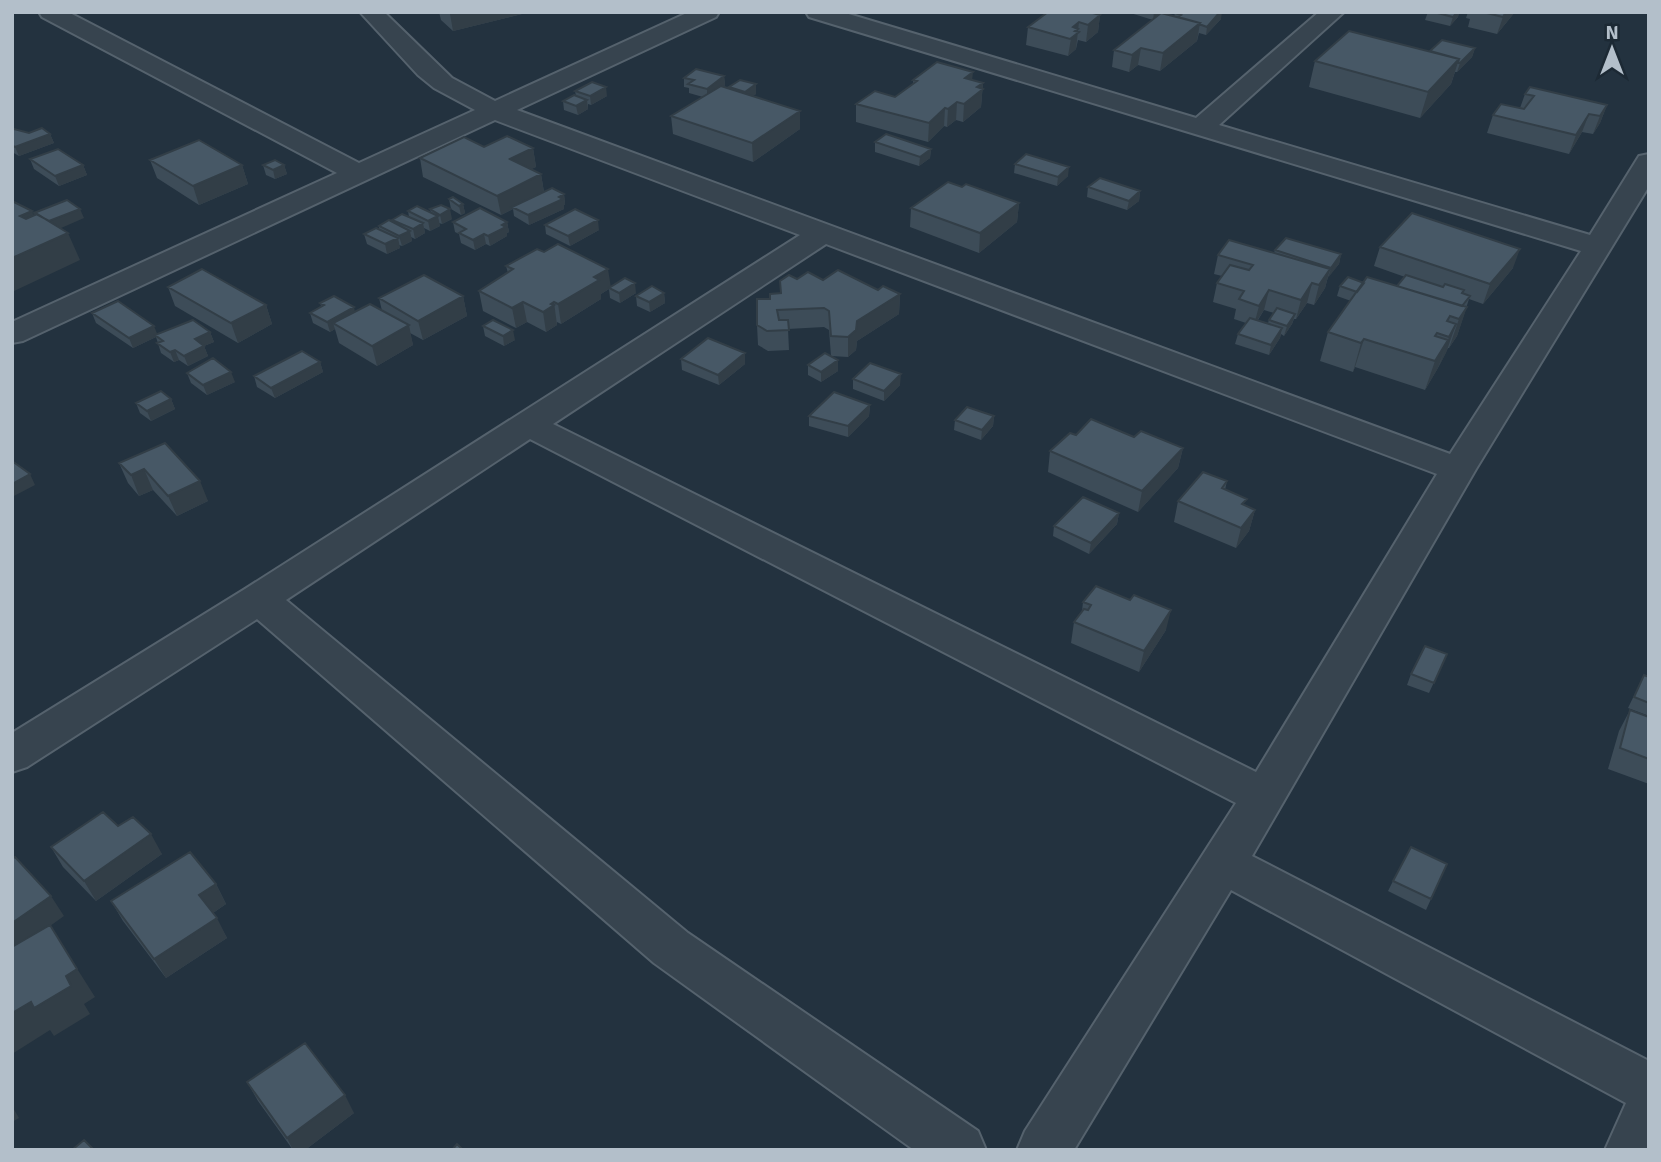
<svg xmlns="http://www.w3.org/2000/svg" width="1661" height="1162" font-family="Signika,sans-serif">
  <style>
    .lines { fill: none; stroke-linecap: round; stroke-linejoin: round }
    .minor-casing { stroke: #55626d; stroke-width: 4 }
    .minor { fill: #37444f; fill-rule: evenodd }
    .wall { fill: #3d4c58; fill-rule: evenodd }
    .shaded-wall { fill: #323e47 }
    .building { fill: #475866; stroke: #323e47; stroke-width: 2 }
  </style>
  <rect width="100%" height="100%" fill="#23323f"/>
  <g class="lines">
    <g class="minor-casing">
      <path id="minor" d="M39 12H68L359 163 475 110 434 88 418 75 360 12H384L452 78 495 101 689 12H719L716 17 517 110 1450 454 1581 251 809 17 806 12H842L1196 118 1319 12H1344L1219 125 1590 235 1639 156 1649 154V186L1476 469 1252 856 1649 1061V1150H1605L1626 1103 1231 890 1074 1150H1017L1025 1131 1236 803 530 439 286 600 688 933 978 1131 986 1150H914L654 963 257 619 27 767 12 772V733L245 589 800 235 495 120 23 341 12 343V322L337 173 42 17ZM826 244 1437 474 1256 772 553 424Z"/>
    </g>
    <use href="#minor" class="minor"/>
  </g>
  <path class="wall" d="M439 12H530L453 31 441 20Z
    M1127 12H1162L1153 20Z
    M1428 12H1459L1458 17 1450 26 1425 20Z
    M1468 12H1515L1497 34 1468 27 1470 19 1466 18Z
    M1175 13 1221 19 1206 35 1199 33 1197 41 1160 71 1138 65 1129 72 1112 67 1114 50 1174 17Z
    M1100 15 1098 32 1086 42 1078 40 1076 49 1068 56 1026 45 1028 27Z
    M1475 48 1472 57 1457 72H1455L1451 84 1420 118 1309 87 1315 61Z
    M724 76 725 85 723 87 729 89V87L756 84V94L752 96 800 129 753 162 673 134 671 116 703 97 689 93V88L684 87V78Z
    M913 80H972L983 83 981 107 963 122 956 120 947 127 944 126 928 142 856 122V104L895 97 913 85Z
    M575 91 607 96 591 105 588 104V109L578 115 564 110 563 101 576 96Z
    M1525 94 1607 105 1600 123 1593 134 1582 132 1569 154 1487 133 1493 115 1520 108Z
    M12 130 29 133 50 134 54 143 19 156 12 152Z
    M875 142 931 149 930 158 919 166 875 152Z
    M484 147 533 148 536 167 531 169 541 174 544 192 564 194 565 204 564 205V209L529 225 514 216 513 209 501 215 423 177 420 158Z
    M30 159 83 165 87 175 59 186 34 169Z
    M150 160 242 165 248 184 199 205 157 178Z
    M1015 164 1068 176 1057 186 1014 173Z
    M263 165H284L287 174 275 179 266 175Z
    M962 187 1019 203 1017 222 979 253 910 227 911 208Z
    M1088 187 1140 191 1139 201 1127 210 1087 197Z
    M449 199 463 204 465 213 461 215 451 209Z
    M430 209 452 219 442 224 439 223 440 226 430 231 424 228 425 233 415 239 411 237 412 241 402 246 399 245 400 248 387 254 367 244 364 234 379 229V226L392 222V220L409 217 408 211 431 213Z
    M453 222H507L509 232 507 233V236L490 246 486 244 475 250 461 243 459 234 455 232Z
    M545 225 599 230 570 246 546 234Z
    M1380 247 1513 268 1483 304 1469 299 1457 336 1449 348H1448L1439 366 1425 390 1355 367 1353 372 1320 361 1328 332 1351 301 1337 296 1340 286H1397L1405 277 1374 266Z
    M1275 250 1341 254 1339 264 1328 277 1325 288 1314 305 1307 303 1296 319H1294L1292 324 1284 336 1281 334 1280 338 1269 355 1235 344 1238 334 1246 323 1234 319 1236 309 1213 302 1217 283 1222 276 1214 274 1218 255 1274 253ZM1264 310 1274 313 1269 320 1268 323 1258 320Z
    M506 266 611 287 636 293 620 303 610 298 609 289 601 294V299L561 324 557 322V325L546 332 527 322 516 328 483 311 479 291 508 273Z
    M797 279 823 280 900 294 899 314 857 341 856 350 848 357 831 356 829 330 824 327 788 329 789 350 768 351 758 345 757 325 770 299 780 293V281Z
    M168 287 266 305 272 324 238 343 175 306Z
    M664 293 665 303 650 312 637 306 636 296Z
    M463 296 467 316 423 340 410 333 413 345 377 366 339 343 335 329 330 332 313 323 310 313 321 306 320 303 355 312 382 311 379 298Z
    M92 313 157 335 210 332 214 342 204 346 208 356 188 366 179 360 174 362 161 353 156 337 133 348 96 323Z
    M483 326 515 340 504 346 485 336Z
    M745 353V364L719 385 682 370 681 359Z
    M838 360V371L821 382 808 375V365Z
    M320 362 323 372 275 398 257 387 254 376Z
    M187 373 235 382 207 395 191 383Z
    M853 379 900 385 884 401 853 389Z
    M171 399 175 409 151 421 140 413 136 403Z
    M870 405 869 416 848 437 809 426V416Z
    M994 416 993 426 981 440 954 430 955 420Z
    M1076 435 1183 448 1178 468 1138 512 1048 472 1050 451Z
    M165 443 208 501 177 516 153 490 139 496 128 483 119 463Z
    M1227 481 1225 490 1245 506 1255 510 1249 531 1236 548 1174 522 1178 501Z
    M1119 513 1117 524 1089 554 1053 536 1054 526Z
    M1130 600 1166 630 1139 672 1071 643 1074 622 1082 611 1083 602Z
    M1447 654 1429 693 1407 685 1411 674Z
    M1644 675 1649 677V716L1628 708Z
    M1630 710 1649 717V784L1608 769 1619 731Z
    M118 826 162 854 96 901 63 867 51 847Z
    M1393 881 1431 899 1426 910 1388 891Z
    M216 884 226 904 213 913 227 938 166 978 123 921 111 901Z
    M247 1082 354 1113 305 1150H293L258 1101Z"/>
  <path class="shaded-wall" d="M458 12H530L453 31 450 14Z
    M1154 12H1162L1153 20Z
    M1220 12H1222L1221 19 1206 35 1207 27Z
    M1457 12H1459L1458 17 1450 26 1453 17Z
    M1506 12H1515L1497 34 1503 17Z
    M1100 15 1098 32 1086 42 1088 25Z
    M1079 22 1076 49 1068 56 1073 27Z
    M1200 23 1197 41 1160 71 1163 53Z
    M1141 48 1138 65 1129 72 1132 55Z
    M1475 48 1472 57 1457 72 1460 63Z
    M1459 59 1451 84 1420 118 1428 92Z
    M973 72 971 90 965 78Z
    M724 76 725 85 707 98V89Z
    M983 83 981 107 963 122 964 104 977 87Z
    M756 84V94L745 101V92Z
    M606 87 607 96 591 105 590 96Z
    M587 100 588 109 578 115 576 106Z
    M957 102 956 120 947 127 948 109Z
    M1607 105 1600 123 1593 134 1600 116Z
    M945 108 944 126 928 142 929 123Z
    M800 111V129L753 162 752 143Z
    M1589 114 1582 132 1569 154 1576 135Z
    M50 134 54 143 19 156 15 147Z
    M533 148 536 167 513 178 510 159Z
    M931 149 930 158 919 166 920 157Z
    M83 165 87 175 59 186 55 176Z
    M242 165 248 184 199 205 193 186Z
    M284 165 287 174 275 179 273 170Z
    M1069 167 1068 176 1057 186 1058 177Z
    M541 174 544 193 512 207 513 209 501 215 497 196Z
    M1140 191 1139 201 1127 210 1129 201Z
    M564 194 565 204 564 205V209L529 225 528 215Z
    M1019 203 1017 222 979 253 980 233Z
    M463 204 465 213 461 215 459 206Z
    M80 209 84 218 52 232 48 222Z
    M450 209 452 219 442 224 440 215Z
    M32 211 43 239 20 216Z
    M438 216 440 226 430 231 428 221Z
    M598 220 599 230 570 246 568 236Z
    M507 222 509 232 507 233V236L490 246 488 236 502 225Z
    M423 223 425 233 415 239 413 229Z
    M410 231 412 241 402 246 399 236Z
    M68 233 80 260 12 292V258Z
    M484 234 486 244 475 250 473 240Z
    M398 238 400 248 387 254 385 244Z
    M1520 249 1513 268 1483 304 1490 284Z
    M1341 254 1339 264 1328 278 1331 268Z
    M608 269 611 288H609V289L601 294V299L561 324 558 304 594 277Z
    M1330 269 1325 288 1314 305 1319 285Z
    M635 283 636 293 620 303 619 293Z
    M1312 283 1307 303 1296 319 1301 300Z
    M1269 290 1264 310 1254 325 1259 306Z
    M664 293 665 303 650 312 649 302Z
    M900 294 899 314 857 341 856 350 848 357V337L857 321Z
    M463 296 467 316 423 340 418 321Z
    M523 302 527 322 516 328 512 308Z
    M554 302 557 325 546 332 543 312Z
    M266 305 272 324 238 343 231 323Z
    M354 307 356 317 333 323 335 329 330 332 327 322Z
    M1467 307 1457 336 1449 348 1459 319Z
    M1295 314 1292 324 1284 336 1287 326Z
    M1456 324 1446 353 1439 366 1449 337Z
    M409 325 413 345 377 366 372 346Z
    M154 326 158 336 133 348 129 338Z
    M1282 328 1280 338 1269 355 1271 345Z
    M513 330 515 340 504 346 503 336Z
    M210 332 214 342 204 346 208 356 188 366 184 356 195 339Z
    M1364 339 1355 367 1353 372 1361 343Z
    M1448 340 1438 368 1425 390 1435 361Z
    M175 350 179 360 174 362 170 352Z
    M745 353V364L719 385 718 375Z
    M838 360V371L821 382V372Z
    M320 362 323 372 275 398 271 388Z
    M231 372 235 382 207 395 203 385Z
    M901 374 900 385 884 401V391Z
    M171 399 175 409 151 421 147 411Z
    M870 405 869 416 848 437V426Z
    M994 416 993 426 981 440 982 430Z
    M1183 448 1178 468 1138 512 1142 491Z
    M144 469 153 490 139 496 131 475Z
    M30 474 35 485 12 497V484Z
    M200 481 208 501 177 516 168 496Z
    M1255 510 1249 531 1236 548 1241 528Z
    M1119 513 1117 524 1089 554 1091 543Z
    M1171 610 1166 630 1139 672 1144 651Z
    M151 834 162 854 96 901 84 881Z
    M216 884 226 904 210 915 199 895Z
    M51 896 64 916 50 926 95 997 84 1004 90 1014 54 1036 50 1030 12 1054V1013L66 976 12 953V923Z
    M217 918 227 938 166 978 154 959Z
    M345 1095 354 1113 305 1150H293L287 1138Z
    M12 1106 19 1118 12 1122Z"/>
  <path class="building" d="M1048 12H1089L1100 15 1088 25 1079 22 1073 27 1078 29 1075 31 1079 32 1070 39 1028 27Z
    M1176 12H1220L1207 27 1199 24 1200 23 1178 17 1181 15 1175 13Z
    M1434 12H1457L1453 17Z
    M1483 12H1506L1503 17Z
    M1161 13 1200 23 1163 53 1141 48 1132 55 1114 50Z
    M1349 31 1459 59 1428 92 1315 61Z
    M1442 40 1475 48 1460 63H1458L1459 59 1430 51Z
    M937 62 973 72 965 78 983 83 977 87 983 89 964 104 957 102 948 109 945 108 929 123 856 104 875 91 895 97 917 81 913 80Z
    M696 69 724 76 707 89 688 84 694 80 684 78Z
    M740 80 756 84 745 92 729 87Z
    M592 82 606 87 590 96 575 91Z
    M721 86 800 111 752 143 671 116Z
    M1530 87 1607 105 1600 116 1589 114 1576 135 1493 115 1501 104 1524 109 1534 96 1525 94Z
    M574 95 587 100 576 106 563 101Z
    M42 128 50 134 15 147 12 145V130L14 129 29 133Z
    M886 134 931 149 920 157 875 142Z
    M507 136 533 148 510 159 541 174 497 196 420 158 464 137 484 147Z
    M199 140 242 165 193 186 150 160Z
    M58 149 83 165 55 176 30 159Z
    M1026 154 1069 167 1058 177 1015 164Z
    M275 160 284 165 273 170 263 165Z
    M1100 178 1140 191 1129 201 1088 187Z
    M948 182 962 187 966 184 1019 203 980 233 911 208Z
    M552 188 564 194 559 197 563 199 528 215 512 207Z
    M453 197 463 204 459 206 449 199Z
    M67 200 80 209 49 221 34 213Z
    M12 201 32 211 20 216 26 219 37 214 68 233 12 258Z
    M441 205 450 209 440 215 430 209Z
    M417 206 438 216 428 221 408 211Z
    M480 208 507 222 502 225 506 227 488 236 484 234 473 240 459 233 466 229 453 222Z
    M575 209 598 220 568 236 545 225Z
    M1412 213 1520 249 1490 284 1380 247Z
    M402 214 423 223 413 229 392 220Z
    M389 220 410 231 399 236 379 226Z
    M376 228 398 238 385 244 364 234Z
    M1286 238 1341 254 1331 268 1275 250Z
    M1229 240 1330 269 1319 285 1312 283 1301 300 1269 290 1259 306 1239 299 1244 291 1217 283 1230 265 1249 270 1253 265 1218 255Z
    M558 244 608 269 594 277 599 280 558 304 554 302 551 304 554 305 543 312 523 302 512 308 479 291 513 269 506 266 537 249 544 252Z
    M202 269 266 305 231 323 168 287Z
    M838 270 878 290 883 286 900 294 857 321 856 330 848 337 831 336 829 311 824 308 777 310 779 320H788L789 330 767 331 757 325V299H770V294L781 293 780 281 789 275 797 279 808 272 823 280Z
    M424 275 463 296 418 321 379 298Z
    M1406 275 1443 287 1445 284 1464 290 1462 293 1470 296 1462 306 1397 286Z
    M1348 277 1364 283 1357 292 1340 286Z
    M1367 277 1467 307 1459 319 1450 316 1447 321 1456 324 1449 337 1437 333 1435 336 1448 340 1435 361 1364 339 1361 343 1328 332Z
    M625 278 635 283 619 293 609 288Z
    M652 286 664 293 649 302 636 296Z
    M334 296 354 307 327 322 310 313 324 305 320 303Z
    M118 301 154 326 129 338 92 313Z
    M370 304 409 325 372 346 333 323Z
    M1277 308 1295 314 1287 326 1269 320Z
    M1250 318 1282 328 1271 345 1238 334Z
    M193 320 210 332 195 339 204 346 184 356 175 350 170 352 157 343 163 341 155 335Z
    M493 320 513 330 503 336 483 326Z
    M708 338 745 353 718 375 681 359Z
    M302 351 320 362 271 388 254 376Z
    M825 353 838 360 821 372 808 365Z
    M213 358 231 372 203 385 187 373Z
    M870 363 901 374 884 391 853 379Z
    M161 391 171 399 147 411 136 403Z
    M834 392 870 405 848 426 809 416Z
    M967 407 994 416 982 430 955 420Z
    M1091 419 1134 437 1141 431 1183 448 1142 491 1050 451 1070 433 1076 435Z
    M165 443 200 481 168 496 144 469 131 475 119 463Z
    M12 461 30 474 12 484Z
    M1203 472 1227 481 1222 488 1247 499 1242 504 1255 510 1241 528 1178 501Z
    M1083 497 1119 513 1091 543 1054 526Z
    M1096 586 1130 600 1134 595 1171 610 1144 651 1074 622 1084 609 1088 610 1091 605 1083 602Z
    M1425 646 1447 654 1434 683 1411 674Z
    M1644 675 1649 677V703L1634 697Z
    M1630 710 1649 717V759L1620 748Z
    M103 812 118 826 133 817 151 834 84 881 51 847Z
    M1411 847 1447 864 1431 899 1393 881Z
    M190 852 216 884 199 895 217 918 154 959 111 901Z
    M15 857 51 896 12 923V859Z
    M50 925 77 969 66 976 71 986 34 1008 31 1002 12 1013V947Z
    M305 1043 345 1095 287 1138 247 1082Z
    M84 1140 94 1150H72Z
    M457 1144 463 1150H452Z"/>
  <rect width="1661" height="1162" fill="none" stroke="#b3bfca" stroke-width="28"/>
  <g transform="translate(1612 49)" stroke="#1c2934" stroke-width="5" paint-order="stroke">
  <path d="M0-5L12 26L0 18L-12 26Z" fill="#b3bfca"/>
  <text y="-10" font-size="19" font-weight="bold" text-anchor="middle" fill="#b3bfca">N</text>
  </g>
</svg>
